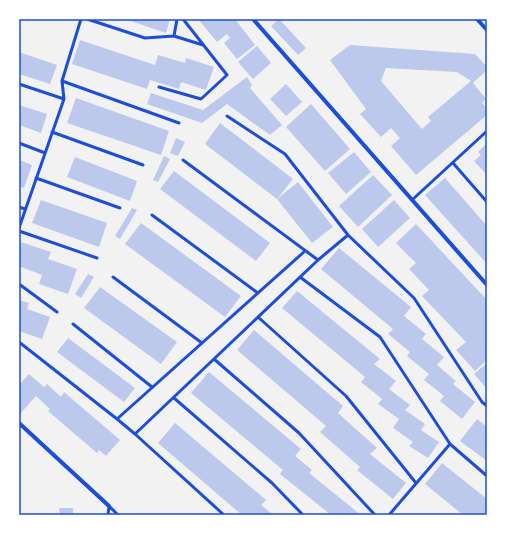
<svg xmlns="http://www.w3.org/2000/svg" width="506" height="534" font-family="Quicksand,sans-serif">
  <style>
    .building { fill: #bdc9ec; fill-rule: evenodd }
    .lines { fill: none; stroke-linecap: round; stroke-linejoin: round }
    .service { stroke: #1d4ed8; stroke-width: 3 }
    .minor { stroke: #1d4ed8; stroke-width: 4 }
    .neatline { fill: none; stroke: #1d4ed8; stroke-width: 1.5 }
  </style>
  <rect width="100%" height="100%" fill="#f2f2f2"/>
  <path class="building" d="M125 19H170L166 33Z
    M198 19H235L255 45 237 59 224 43 230 38 227 34 217 42Z
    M279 19 306 48 298 55 271 26Z
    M80 40 155 65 158 55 185 63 186 58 214 67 206 90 181 82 179 89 150 80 147 89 72 64Z
    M350 45 475 54 487 67V70L473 83 486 99 482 103 487 109V115L416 175 391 146 400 138 391 128 381 137 360 114 366 109 330 60ZM386 68 457 72 471 81 428 117 431 121 422 129 381 81Z
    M257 46 271 63 253 79 238 62Z
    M19 52 57 65 50 84 19 74Z
    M247 77 252 85 250 88 282 125 270 135 227 104 202 123 147 104 151 93 203 110Z
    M286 84 302 102 286 116 270 99Z
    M76 98 169 131 161 155 67 123Z
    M311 104 350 149 325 171 286 127Z
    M19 105 47 114 41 133 19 125Z
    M220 123 293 179 277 199 205 144Z
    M176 138 185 142 178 156 170 153Z
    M487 143V175L474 161 481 155 478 152Z
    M354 152 371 172 346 194 328 173Z
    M164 156 170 159 158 182 153 180Z
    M75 157 137 181 130 201 67 177Z
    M19 160 32 165 24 188 19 186Z
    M174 171 270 243 256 261 160 189Z
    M373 175 392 195 358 227 339 206Z
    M445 178 487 226V264L425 195Z
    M298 182 333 227 312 243 277 199Z
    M41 200 107 223 99 247 32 223Z
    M394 200 410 218 378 247 362 229Z
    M132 208 137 210 120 239 115 236Z
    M141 223 241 296 225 317 125 244Z
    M416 224 487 300V360L475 371 456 350 466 342 422 296 429 290 409 269 416 263 396 243Z
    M21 242 51 252 48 259 77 269 68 294 39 284 42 275 19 266V248Z
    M339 248 411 307 404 316 426 334 422 339 444 357 437 365 456 381 453 384 475 402 462 419 440 401 444 396 424 380 429 374 407 356 410 352 388 334 393 329 321 269Z
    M88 274 94 277 81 298 75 294Z
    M100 287 177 342 161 364 84 308Z
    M297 291 380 359 374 364 396 381 389 389 410 405 405 410 425 424 421 430 439 442 428 458 409 446 413 442 393 428 399 419 378 404 382 399 361 382 365 377 282 308Z
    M19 300 29 303 27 309 50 317 42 339 19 331 21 325 19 324Z
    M254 330 343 406 338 413 377 448 370 454 406 483 393 499 357 470 360 467 320 432 326 426 237 350Z
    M68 338 135 388 124 402 57 352Z
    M487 363V389L474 374Z
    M209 372 301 449 295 456 312 470 309 473 361 515H331L280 474 283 470 191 393Z
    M29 374 44 387 47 384 61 397 64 392 120 440 106 456 99 450 97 453 48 411 50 409 36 396 19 415V385Z
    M477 419 487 427V461L460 441Z
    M175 423 266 500 261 505 273 515H242L158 443Z
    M442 463 487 499V515H463L425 484Z
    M59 508H73V515H60Z"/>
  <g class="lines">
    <path class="service" d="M87 19 145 38 174 36 203 45
      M174 36 177 19
      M62 81 81 19
      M19 84 64 99 62 81 179 123
      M159 87 201 99 227 75 183 19
      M227 116 285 154 348 235 414 298 482 402 487 406
      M52 132 143 165
      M19 143 45 153
      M453 163 487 202
      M36 178 120 208
      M412 200 487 131
      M19 207 25 209
      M152 215 258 293
      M19 228 64 99
      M19 231 97 258
      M318 260 348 235
      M113 277 202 343
      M300 277 380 337 450 444 487 476
      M19 284 57 312
      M258 317 346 396 416 483
      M73 324 152 387
      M19 342 117 419 305 251
      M214 359 299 433 375 515
      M174 398 272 483 303 515
      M117 419 135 434 318 260 183 160
      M135 434 224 515
      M109 506 118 515
      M108 515 109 506
      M389 515 450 444"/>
    <path class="minor" d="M253 19 487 285
      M477 19 487 30
      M19 423 109 506"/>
  </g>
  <rect width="506" height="534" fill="none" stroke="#ffffff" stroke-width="40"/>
  <rect x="20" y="20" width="466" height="494" class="neatline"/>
</svg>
